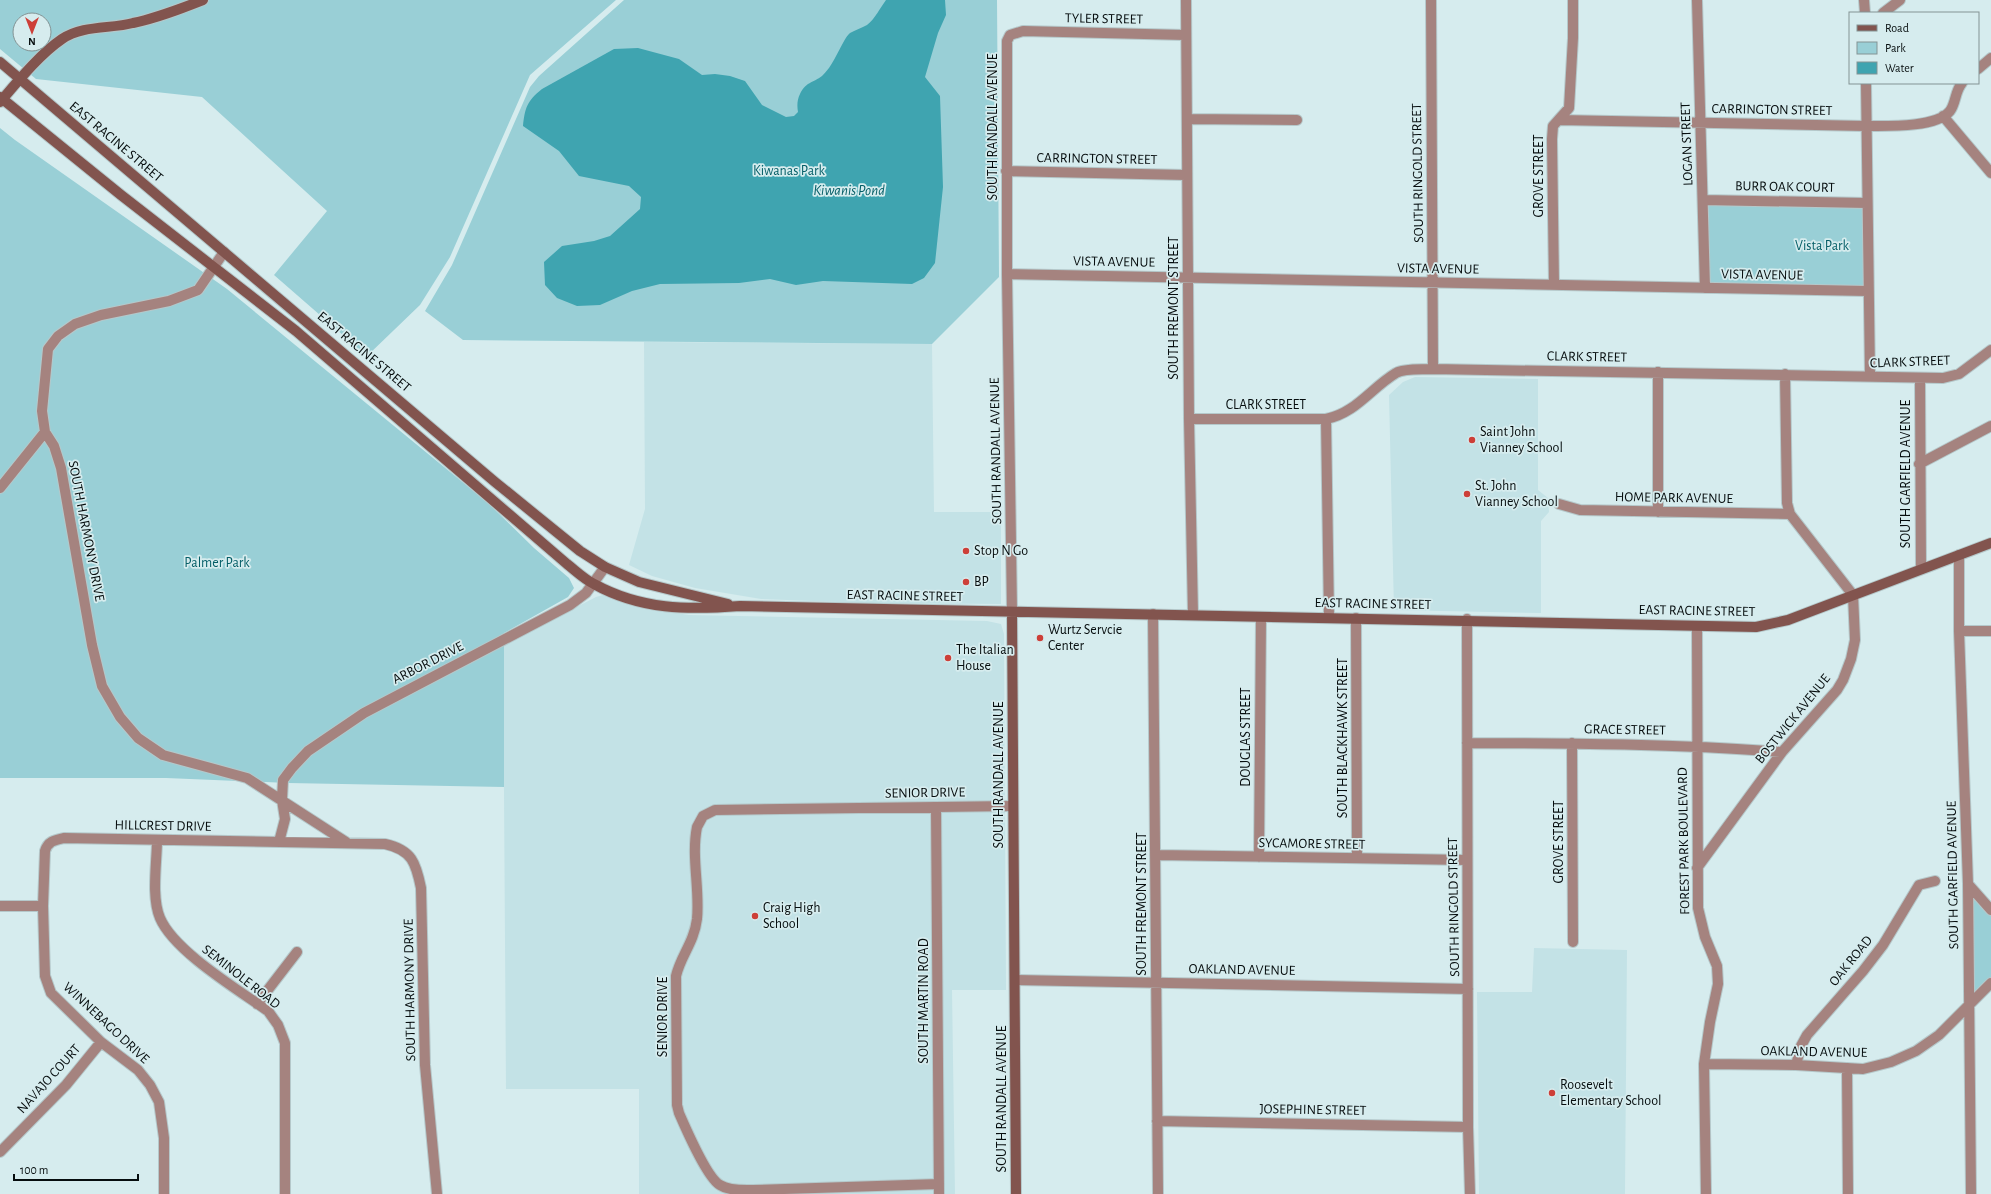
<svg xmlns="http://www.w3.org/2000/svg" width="1991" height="1194" font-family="'Alegreya Sans',sans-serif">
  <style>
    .built { fill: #c3e2e6 }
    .green { fill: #99cfd6; fill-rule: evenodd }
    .water { fill: #3fa4b0 }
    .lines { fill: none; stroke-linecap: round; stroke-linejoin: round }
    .street-casing { stroke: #b5c8ca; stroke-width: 12 }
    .secondary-casing { stroke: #b5c8ca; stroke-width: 12 }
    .street { stroke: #a5837f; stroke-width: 10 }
    .secondary { stroke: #82544e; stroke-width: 10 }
    .poi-dot { fill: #cd3f38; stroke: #d6ecee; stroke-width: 1.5 }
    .labels { text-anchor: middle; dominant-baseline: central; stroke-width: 3.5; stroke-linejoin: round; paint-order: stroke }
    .street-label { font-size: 14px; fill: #060d0e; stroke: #d6ecee }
    .park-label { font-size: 14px; fill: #045e67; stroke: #d6ecee }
    .poi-label { font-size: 14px; fill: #060d0e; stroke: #d6ecee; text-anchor: start }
    .water-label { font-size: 15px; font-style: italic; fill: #045d66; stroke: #d6ecee }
  </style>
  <rect width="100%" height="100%" fill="#d6ecee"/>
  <path class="built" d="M644 342 932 344 934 512H1001V604L863 603 761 599 695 588 652 576 629 565 645 509Z
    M1415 377 1538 379V490L1548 498 1549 512 1541 521V613L1394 610 1389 395 1403 382Z
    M603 595 656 610 689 615 987 621 1001 624 1004 634 1006 990H952L955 1194H639V1089H506L503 645 596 597Z
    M1534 948 1627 950 1625 1194H1479L1477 992H1532Z"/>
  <path class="green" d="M0 0H616L530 75 450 257 420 305 367 356 274 275 327 211 202 97 36 79 0 49ZM20 20H44V44H20Z
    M624 0H997L999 277 932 344 463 340 425 311 452 265 530 87 539 76Z
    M0 128 15 140 227 289 488 503 534 548 569 578 574 588 568 597 504 633V787L288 783 166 778H0Z
    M1703 200 1867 203 1868 291 1705 288Z
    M1968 884 1991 910V983L1969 1006Z"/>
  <path class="water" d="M886 0H945L946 15 938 33 925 77 940 96 943 187 935 263 924 278 912 284 823 281 796 285 770 279 739 283 660 284 632 291 600 305 577 306 557 298 545 285 544 262 562 246 594 241 610 236 640 209 641 197 629 186 579 176 559 151 523 126C525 108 527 101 542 89L614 49 638 48 679 59 702 75 715 74 730 76 745 81 762 105 786 117 794 116 798 112C797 106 797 100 800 94 806 81 816 82 823 75 835 64 842 40 850 33 855 30 862 28 867 25 875 19 880 8 886 0Z"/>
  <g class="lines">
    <g class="street-casing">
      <path id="street" d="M1186 0 1189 419 1193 615
        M1431 0 1433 369
        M1697 0 1705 288
        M1864 0 1865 13
        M1883 13 1900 0
        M1978 69 1991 58
        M1866 83 1870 377
        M1943 116 1991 173
        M1187 119 1297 120
        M1559 120 1866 126C1886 126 1936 128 1950 111 1956 103 1955 91 1962 83
        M1006 171 1186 175
        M1703 200 1867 203
        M224 252 198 290 169 301 101 315 75 324 58 336 48 349 42 411 45 432 54 446 61 468 92 645 102 686 120 717 138 738 163 755 247 778 346 842
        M1007 274 1868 291
        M1554 285 1552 139 1553 126 1569 108 1573 38V0
        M1920 378 1921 569
        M1189 419H1326C1356 413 1371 388 1396 373 1405 368 1423 370 1433 369L1943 378 1959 374 1991 350
        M1326 419 1329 617
        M1919 464 1991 426
        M0 488 45 432
        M1559 504 1580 510 1790 514
        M1658 512V372
        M1959 555V631L1968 884 1971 1194
        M1012 612 1007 274V41L1010 35 1023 31 1185 35
        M1153 614 1158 1194
        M1356 618 1357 858
        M1467 619 1468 1127 1470 1194
        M1697 626 1698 908 1705 937 1717 966 1718 984 1710 1022 1704 1064 1706 1194
        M1959 631H1991
        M1467 743C1572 743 1677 744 1782 752
        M1572 743 1573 942
        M936 807 939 1194
        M157 840C157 862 151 897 160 918 174 951 237 989 268 1011L278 1025 285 1043V1194
        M279 842 285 819 282 800 283 780 292 768 308 751 364 713 570 605 586 593 605 567
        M1156 855 1467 860
        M1259 857 1261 617
        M1697 868 1782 752 1837 690 1843 680 1851 659 1855 640 1853 595 1790 514 1787 503 1785 374
        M1968 884 1991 910
        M0 906H43
        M1015 980 1468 989
        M257 1004 297 952
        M1704 1064 1796 1065 1863 1069 1891 1062 1916 1051 1939 1035 1991 983
        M1796 1065 1801 1046 1807 1035 1863 971 1883 945 1919 885 1935 881
        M1847 1068 1848 1194
        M1157 1121 1468 1127
        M0 1152 66 1085 101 1042
        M939 1184 753 1190C743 1190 729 1191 720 1185 707 1178 686 1129 679 1113L677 1105 676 976C681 955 694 943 697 919 700 889 691 857 697 827L703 816 715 810 1013 806
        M164 1194V1138L159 1102 150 1085 138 1070 101 1042 51 993 45 976 43 906 45 851C48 841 55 840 64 838L385 844C412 850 416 863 421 888L425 1065 437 1194"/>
    </g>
    <g class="secondary-casing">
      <path id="secondary" d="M0 62 495 482 580 551 605 567 639 582 728 604
        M0 97 121 195 296 331 567 564C576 571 584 579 594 584 641 610 688 610 740 606L1756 627 1788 620 1991 543
        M0 102C18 81 40 54 62 39 83 25 110 29 133 23 157 18 180 9 203 0
        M1012 612 1016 1194"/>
    </g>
    <use href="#street" class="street"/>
    <use href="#secondary" class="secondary"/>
  </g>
  <g class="poi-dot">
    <circle cx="1472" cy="440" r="4"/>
    <circle cx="1467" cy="494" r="4"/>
    <circle cx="966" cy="551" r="4"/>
    <circle cx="966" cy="582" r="4"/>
    <circle cx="1040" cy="638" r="4"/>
    <circle cx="948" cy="658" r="4"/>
    <circle cx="755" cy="916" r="4"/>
    <circle cx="1552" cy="1093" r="4"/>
  </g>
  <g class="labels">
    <g class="street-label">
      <text transform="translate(1104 19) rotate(1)">TYLER STREET</text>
      <text transform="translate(1772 110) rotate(1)">CARRINGTON STREET</text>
      <text transform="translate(993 127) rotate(-90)">SOUTH RANDALL AVENUE</text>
      <text transform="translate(116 142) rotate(40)">EAST RACINE STREET</text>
      <text transform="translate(1687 144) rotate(-92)">LOGAN STREET</text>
      <text transform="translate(1097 159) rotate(1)">CARRINGTON STREET</text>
      <text transform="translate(1418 173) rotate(-91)">SOUTH RINGOLD STREET</text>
      <text transform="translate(1539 176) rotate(-90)">GROVE STREET</text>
      <text transform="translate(1785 187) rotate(1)">BURR OAK COURT</text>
      <text transform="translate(1114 262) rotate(1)">VISTA AVENUE</text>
      <text transform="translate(1438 269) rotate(1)">VISTA AVENUE</text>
      <text transform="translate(1762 275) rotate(1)">VISTA AVENUE</text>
      <text transform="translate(1174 308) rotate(-90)">SOUTH FREMONT STREET</text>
      <text transform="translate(364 352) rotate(40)">EAST RACINE STREET</text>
      <text transform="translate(1587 357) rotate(1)">CLARK STREET</text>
      <text transform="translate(1910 362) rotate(-2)">CLARK STREET</text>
      <text x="1266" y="405">CLARK STREET</text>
      <text transform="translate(996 451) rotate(-91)">SOUTH RANDALL AVENUE</text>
      <text transform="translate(1906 474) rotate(-90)">SOUTH GARFIELD AVENUE</text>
      <text transform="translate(1674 498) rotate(1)">HOME PARK AVENUE</text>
      <text transform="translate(86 531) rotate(79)">SOUTH HARMONY DRIVE</text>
      <text transform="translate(905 596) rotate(1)">EAST RACINE STREET</text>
      <text transform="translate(1373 604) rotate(1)">EAST RACINE STREET</text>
      <text transform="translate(1697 611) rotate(1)">EAST RACINE STREET</text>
      <text transform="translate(428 663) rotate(-27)">ARBOR DRIVE</text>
      <text transform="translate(1793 719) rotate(-51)">BOSTWICK AVENUE</text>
      <text transform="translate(1625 730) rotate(1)">GRACE STREET</text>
      <text transform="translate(1246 737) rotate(-90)">DOUGLAS STREET</text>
      <text transform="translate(1343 738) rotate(-90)">SOUTH BLACKHAWK STREET</text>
      <text transform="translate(999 775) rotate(-90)">SOUTH RANDALL AVENUE</text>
      <text transform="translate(925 793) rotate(-1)">SENIOR DRIVE</text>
      <text transform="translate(163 826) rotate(1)">HILLCREST DRIVE</text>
      <text transform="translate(1684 841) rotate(-91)">FOREST PARK BOULEVARD</text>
      <text transform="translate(1559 842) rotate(-90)">GROVE STREET</text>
      <text transform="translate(1312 844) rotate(1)">SYCAMORE STREET</text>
      <text transform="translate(1953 875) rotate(-91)">SOUTH GARFIELD AVENUE</text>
      <text transform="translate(1142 904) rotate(-90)">SOUTH FREMONT STREET</text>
      <text transform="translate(1454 907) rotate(-91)">SOUTH RINGOLD STREET</text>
      <text transform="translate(1851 961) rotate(-51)">OAK ROAD</text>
      <text transform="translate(1242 970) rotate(1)">OAKLAND AVENUE</text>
      <text transform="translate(241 977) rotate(38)">SEMINOLE ROAD</text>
      <text transform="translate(410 990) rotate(-91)">SOUTH HARMONY DRIVE</text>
      <text transform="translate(924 1001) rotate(-90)">SOUTH MARTIN ROAD</text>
      <text transform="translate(663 1017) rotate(-90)">SENIOR DRIVE</text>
      <text transform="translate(106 1023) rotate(43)">WINNEBAGO DRIVE</text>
      <text transform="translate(1814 1052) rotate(1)">OAKLAND AVENUE</text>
      <text transform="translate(49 1079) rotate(-48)">NAVAJO COURT</text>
      <text transform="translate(1002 1099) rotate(-90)">SOUTH RANDALL AVENUE</text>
      <text transform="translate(1313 1110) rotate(1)">JOSEPHINE STREET</text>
    </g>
    <g class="park-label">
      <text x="789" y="171">Kiwanas Park</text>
      <text x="1822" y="246">Vista Park</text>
      <text x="217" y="563">Palmer Park</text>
    </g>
    <g class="poi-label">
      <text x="1480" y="432">Saint John<tspan x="1480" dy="16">Vianney School</tspan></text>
      <text x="1475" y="486">St. John<tspan x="1475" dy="16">Vianney School</tspan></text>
      <text x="974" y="551">Stop N Go</text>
      <text x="974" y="582">BP</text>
      <text x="1048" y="630">Wurtz Servcie<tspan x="1048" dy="16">Center</tspan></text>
      <text x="956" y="650">The Italian<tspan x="956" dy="16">House</tspan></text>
      <text x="763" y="908">Craig High<tspan x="763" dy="16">School</tspan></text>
      <text x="1560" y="1085">Roosevelt<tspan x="1560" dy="16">Elementary School</tspan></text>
    </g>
    <g class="water-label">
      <text x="849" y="190">Kiwanis Pond</text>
    </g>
  </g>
  <rect x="1849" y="12" width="130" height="72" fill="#d6ecee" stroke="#839394"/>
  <rect x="1857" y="25" width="20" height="6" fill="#82544e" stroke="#839394"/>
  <text x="1885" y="32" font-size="12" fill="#060d0e">Road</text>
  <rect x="1857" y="42" width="20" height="12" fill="#99cfd6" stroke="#839394"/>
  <text x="1885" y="52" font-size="12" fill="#060d0e">Park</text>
  <rect x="1857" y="62" width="20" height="12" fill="#3fa4b0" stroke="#839394"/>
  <text x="1885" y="72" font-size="12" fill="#060d0e">Water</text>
  <g transform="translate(32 32) rotate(180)"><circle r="19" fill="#d6ecee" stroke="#839394"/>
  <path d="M0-3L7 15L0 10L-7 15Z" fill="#cd3f38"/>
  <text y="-6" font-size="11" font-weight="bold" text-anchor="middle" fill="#060d0e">N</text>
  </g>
  <path d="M14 1174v6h124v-6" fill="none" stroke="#060d0e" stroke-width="2"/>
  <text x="20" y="1174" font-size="12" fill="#060d0e" stroke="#d6ecee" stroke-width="3" paint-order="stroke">100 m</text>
</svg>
